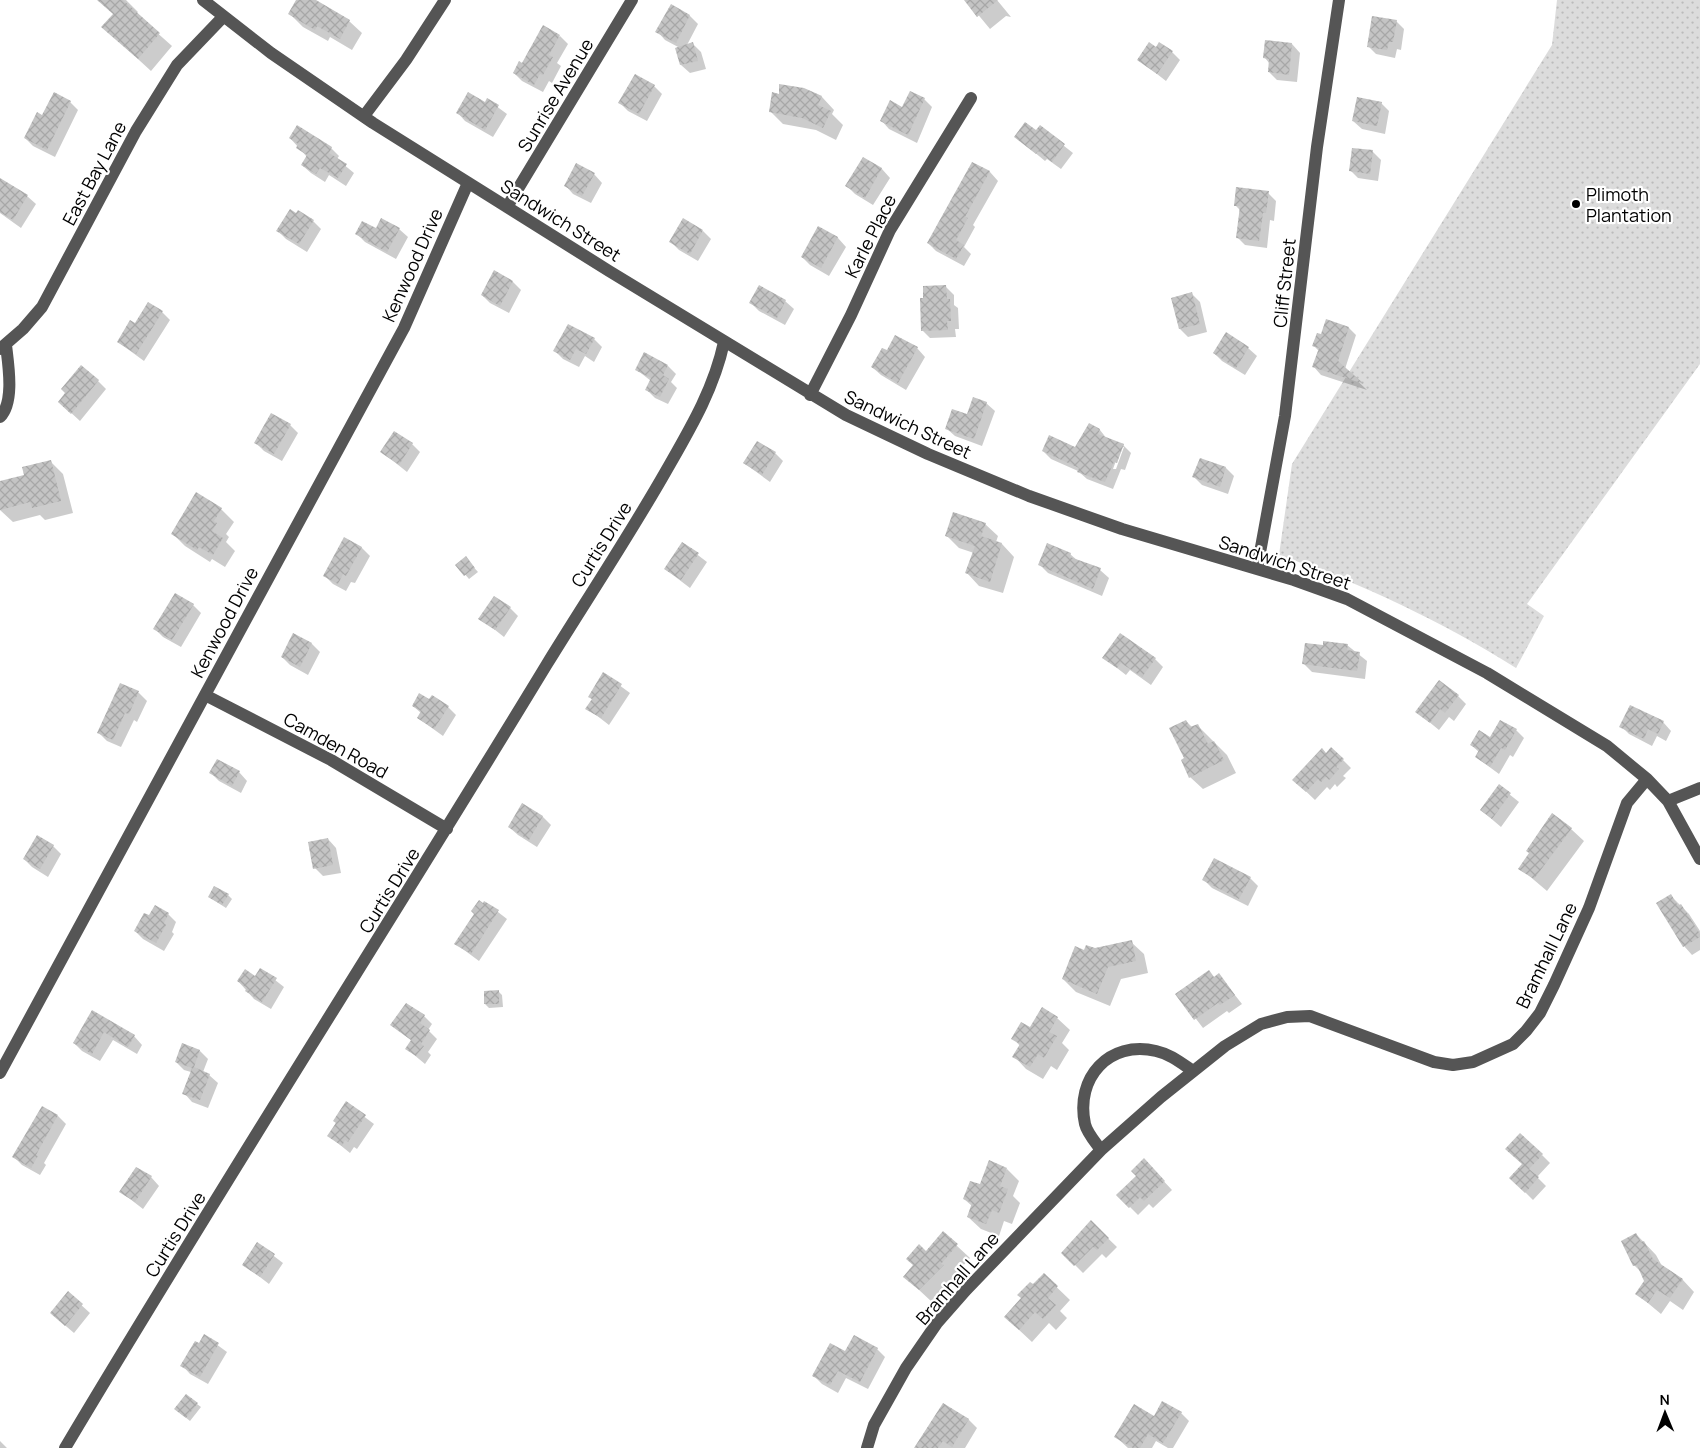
<svg xmlns="http://www.w3.org/2000/svg" width="1700" height="1448" font-family="Manrope,sans-serif">
  <style>
    .green { fill: url(#green-dots) }
    .shadow { fill: #0003; fill-rule: evenodd }
    .building { fill: url(#building-cross-hatch) }
    .lines { fill: none; stroke-linecap: round; stroke-linejoin: round }
    .minor { stroke: #555; stroke-width: 12 }
    .poi-dot { fill: #000; stroke: #fff; stroke-width: 2 }
    .labels { text-anchor: middle; dominant-baseline: central; stroke-width: 4.5; stroke-linejoin: round; paint-order: stroke }
    .street-label { font-size: 18px; fill: #000; stroke: #fff }
    .poi-label { font-size: 18px; fill: #000; stroke: #fff; text-anchor: start }
  </style>
  <defs>
    <pattern id="green-dots" width="8" height="8" patternUnits="userSpaceOnUse" patternTransform="scale(1.25)"><rect width="8" height="8" fill="#dcdcdc"/><path d="M2 2h.1M6 6h.1" fill="none" stroke="#bbb" stroke-width="1.8" stroke-linecap="round"/></pattern>
    <pattern id="building-cross-hatch" width="8" height="8" patternUnits="userSpaceOnUse" patternTransform="scale(1.25)"><rect width="8" height="8" fill="#c4c4c4"/><path d="M0 0l8 8M0 8l8-8" fill="none" stroke="#a7a7a7"/></pattern>
  </defs>
  <rect width="100%" height="100%" fill="#fff"/>
  <path class="green" d="M1557 0H1700V364L1527 604 1544 616 1516 668C1441 621 1363 584 1279 555L1292 464 1552 45Z"/>
  <path class="shadow" d="M99 0H126L138 12 136 14 172 46 151 71 103 27 114 14Z
    M298 0H313L349 21 362 33 352 50 330 37 328 41 303 27 290 14Z
    M966 0H997L1011 17 1006 16 990 29Z
    M671 6 690 16 698 24 687 45 692 43 701 52 706 69 690 73 681 65 680 48 665 40 657 31Z
    M1396 21 1404 29 1401 50 1397 49 1395 58 1376 54 1368 46Z
    M560 36 568 44 557 63 561 66 552 83 549 81 543 92 522 81 514 73Z
    M1292 44 1300 53 1297 82 1277 80 1269 72 1270 64 1265 58Z
    M1157 48 1172 52 1180 60 1166 81 1139 60Z
    M654 86 662 94 647 121 628 111 620 103Z
    M804 89 822 97 834 110 832 114 843 125 836 140 816 130 783 124 770 111Z
    M924 99 932 107 917 143 889 129 881 120Z
    M488 100 507 114 493 137 465 121 457 112 486 104Z
    M70 102 78 110 55 157 33 146 25 138 42 116Z
    M1381 103 1389 111 1385 134 1362 129 1353 121Z
    M1040 127 1073 153 1061 169 1047 159 1045 161 1016 137 1036 132Z
    M290 138 331 148 339 156 337 159 354 173 346 186 329 175 325 182 311 173 302 165 307 157Z
    M1373 152 1381 160 1378 181 1358 178 1350 170Z
    M863 158 882 169 890 178 873 205 855 194 847 186Z
    M973 163 990 172 998 181 973 225 975 227 964 247 971 254 964 266 936 251 928 243Z
    M594 174 602 183 591 203 573 194 565 185Z
    M0 180 27 196 36 204 21 228 0 213Z
    M1268 193 1276 201 1274 221 1270 220 1267 248 1245 245 1237 237 1240 210 1235 205Z
    M313 221 321 229 307 252 286 239 278 231Z
    M819 228 838 238 846 247 829 276 810 265 802 257Z
    M399 229 408 237 396 259 365 242 357 234Z
    M703 231 711 239 698 261 679 250 671 242Z
    M494 272 513 282 521 290 509 313 490 303 482 295Z
    M946 287 954 295V305L958 308 959 329H955L956 337 930 338 922 330Z
    M1191 293 1200 302 1207 332 1188 337 1180 329Z
    M785 301 794 309 785 325 759 311 751 303Z
    M162 312 170 320 144 361 118 342 135 324Z
    M1349 328 1356 335 1345 369 1367 390 1321 375 1314 367 1319 351 1314 346 1322 335Z
    M594 339 602 347 594 362 585 356 579 367 563 359 555 351Z
    M917 348 925 357 906 390 881 375 872 367 887 352Z
    M1248 348 1257 356 1245 375 1222 361 1214 353Z
    M668 366 676 374 671 382 677 388 668 404 655 398 647 390 651 381 637 370Z
    M98 381 106 389 80 421 68 410Z
    M986 403 995 411 982 446 955 436 946 428Z
    M1089 424 1100 430 1107 439 1123 445 1131 453 1125 470 1121 469 1113 489 1087 479 1078 471 1051 459 1043 451 1076 449ZM1121 447H1124L1116 469H1113Z
    M290 425 298 433 282 461 264 451 256 443Z
    M412 444 420 452 407 472 382 452Z
    M775 453 783 461 770 482 744 463Z
    M1200 459 1226 468 1234 476 1228 494 1202 485 1194 477Z
    M50 461 63 474 73 513 45 520 40 515 13 522 0 510V482L26 476Z
    M221 509 234 522 226 534 229 537 226 542 235 551 225 567 212 559 210 562 185 546 172 533Z
    M985 524 998 536 996 542 1002 544 1014 557 1003 593 979 586 967 573 974 553 959 548 947 536Z
    M345 539 362 548 370 556 355 583 351 582 346 591 333 584 324 575Z
    M682 543 707 562 690 588 665 569Z
    M1070 554 1078 561 1100 570 1109 578 1102 596 1048 573 1040 565Z
    M469 562 478 572 469 579 457 565Z
    M193 605 201 613 181 647 163 637 155 629Z
    M510 608 518 616 504 637 480 618Z
    M294 635 312 644 320 652 308 675 290 665 282 657Z
    M1347 645 1367 661 1365 679 1312 672 1304 664 1324 646Z
    M1104 658 1155 659 1163 667 1151 685 1130 670 1126 675Z
    M604 674 630 693 609 725 587 708 593 700 589 696Z
    M121 684 139 693 147 701 137 722 134 720 121 747 107 741 98 732Z
    M1458 696 1466 704 1454 721 1449 717 1439 730 1417 712Z
    M413 706 448 707 456 715 443 736 418 718 421 713Z
    M1186 721 1192 727 1197 725 1227 755 1236 773 1203 789 1190 777Z
    M1663 722 1671 731 1666 741 1657 736 1652 746 1629 734 1621 726Z
    M1516 730 1524 738 1513 757 1510 755 1499 774 1476 757 1479 752 1471 745Z
    M1332 749 1351 768 1343 776 1346 778 1337 787 1335 784 1330 790 1327 787 1315 800 1294 780Z
    M218 761 239 772 247 781 241 793 219 781 211 773Z
    M1499 786 1519 802 1501 827 1481 810Z
    M522 805 543 817 551 825 537 847 518 835 509 827Z
    M1571 829 1584 841 1547 891 1520 868Z
    M328 839 336 848 341 873 323 876 315 868Z
    M53 846 61 854 48 877 32 867 24 859Z
    M1250 878 1258 886 1248 906 1212 888 1204 880Z
    M228 895 232 899 226 908 209 897Z
    M1671 896 1689 914 1700 931V950L1692 955 1684 946 1658 904Z
    M485 902 507 919 479 961 456 944Z
    M168 914 176 922 172 932 174 934 164 951 143 939 135 931 150 917Z
    M1131 942 1144 954 1148 973 1121 979 1110 1006 1076 992 1063 979 1085 952Z
    M261 969 284 987 271 1009 254 999 238 981 256 977Z
    M1219 975 1242 1004 1229 1013 1227 1011 1203 1028 1177 994Z
    M499 992 502 995 503 1007 489 1008 485 1004Z
    M92 1012 134 1036 142 1045 137 1054 113 1040 100 1061 82 1051 74 1043Z
    M424 1016 432 1024 428 1030 437 1039 428 1052 431 1055 425 1064 407 1049 412 1041 392 1025Z
    M1057 1018 1070 1030 1062 1043 1069 1050 1057 1070 1051 1066 1043 1079 1026 1069 1014 1056 1020 1046 1013 1038Z
    M200 1051 208 1059 203 1072 209 1075 218 1083 208 1108 192 1102 184 1093 191 1072 184 1070 176 1062Z
    M346 1103 374 1124 357 1149 354 1147 350 1153 329 1136Z
    M42 1107 58 1116 66 1124 44 1163 46 1165 40 1175 22 1165 14 1157Z
    M1542 1155 1550 1163 1537 1177 1546 1186 1533 1200 1511 1178Z
    M1144 1160 1172 1190 1153 1208 1149 1204 1138 1215 1118 1195 1137 1176Z
    M1007 1169 1019 1181 1013 1196 1020 1203 1012 1224 1004 1221 999 1236 981 1229 968 1217 972 1206 964 1199Z
    M151 1177 159 1186 143 1209 121 1192Z
    M1091 1222 1117 1247 1106 1258 1102 1254 1083 1273 1063 1253Z
    M943 1233 970 1258 953 1277 955 1279 932 1302 905 1277Z
    M1636 1234 1656 1255 1662 1266 1682 1279 1694 1292 1683 1310 1670 1301 1661 1314 1637 1294 1646 1281 1642 1273 1634 1265Z
    M258 1244 283 1263 269 1284 244 1265Z
    M1044 1275 1070 1300 1060 1311 1067 1318 1056 1330 1049 1323 1032 1342 1018 1329 1033 1286Z
    M68 1293 90 1313 74 1333 60 1321Z
    M205 1336 227 1352 208 1384 190 1374 182 1365Z
    M877 1349 885 1357 868 1389 846 1378 838 1393 822 1384 814 1376 846 1353Z
    M197 1404 201 1407 190 1421 180 1413Z
    M943 1405 969 1420 977 1428 965 1448H915Z
    M1181 1413 1189 1421 1173 1448H1168L1156 1441 1152 1448H1128L1116 1437 1154 1417Z
    M0 1441 7 1448H0Z"/>
  <path class="building" d="M97 0H123L160 33 138 59 101 27 113 14Z
    M296 0H316L350 20 340 39 317 26 315 30 288 14Z
    M964 0H998L977 17Z
    M671 4 690 15 676 43 655 32Z
    M1372 16 1397 20 1393 42H1389L1387 50 1367 47Z
    M543 25 560 35 549 55 553 57 543 75 540 74 534 85 513 73 519 61 522 63Z
    M1265 40 1292 43 1289 75 1268 72 1269 59 1263 58Z
    M693 42 698 61 680 65 675 48Z
    M1149 42 1156 47 1159 42 1173 51 1157 74 1137 60Z
    M635 74 655 85 639 114 618 103Z
    M779 84 804 88 822 96 818 105 831 111 823 128 802 118 769 112 772 92 779 94Z
    M910 91 925 98 908 135 880 121 890 100 902 107Z
    M54 92 71 101 47 150 24 138 37 112 42 115Z
    M468 92 485 102 487 98 499 105 485 130 456 113Z
    M1357 97 1382 102 1377 126 1352 121Z
    M1025 122 1036 130 1040 125 1065 144 1052 162 1038 151 1036 154 1014 137Z
    M297 125 332 147 329 153 347 164 338 178 320 168 316 174 301 165 307 155 296 148 298 144 289 138Z
    M1352 148 1373 150 1370 174 1349 171Z
    M863 157 882 168 865 198 845 186Z
    M972 162 990 171 965 217 968 218 956 240 964 245 956 259 927 243Z
    M576 163 595 173 582 196 564 186Z
    M0 178 28 195 13 220 0 212Z
    M1236 187 1269 191 1266 213H1263L1259 241 1236 238 1240 206H1234Z
    M290 209 296 213 298 210 314 220 299 244 276 231Z
    M381 218 400 228 387 252 355 234 362 221 376 228Z
    M683 218 703 230 690 254 669 242Z
    M818 226 838 237 821 268 801 257Z
    M494 270 513 281 500 306 481 295Z
    M759 285 786 300 777 318 749 303Z
    M946 285 947 299H950L951 321H947L948 330 921 331 920 298H923V286Z
    M1192 292 1200 324 1179 329 1171 298Z
    M148 302 163 311 136 354 117 342 130 320 135 323Z
    M1326 319 1349 327 1338 361 1364 384 1312 367 1319 348 1312 346 1317 333 1321 334Z
    M568 324 595 338 586 354 576 349 570 360 553 351Z
    M1226 332 1249 347 1236 368 1213 353Z
    M895 335 918 347 898 383 871 367 882 348 887 350Z
    M644 352 668 365 663 375 669 379 660 397 645 390 651 378 635 370Z
    M81 365 99 380 71 414 58 402 65 393 61 389Z
    M973 397 987 402 974 439 945 429 952 409 967 414Z
    M271 413 291 424 274 454 254 443Z
    M1089 423 1100 429 1098 434 1124 444 1117 463 1114 462 1105 482 1077 472 1079 468 1042 451 1049 435 1075 447Z
    M394 431 413 443 399 465 380 452Z
    M757 441 776 452 762 475 743 463Z
    M1200 458 1226 467 1220 487 1192 477Z
    M51 460 61 501 32 508 30 502 0 510V481L24 475 22 467Z
    M196 492 222 508 214 521 217 523 212 531 223 538 213 555 199 547 197 550 171 534Z
    M953 512 986 523 981 536 1002 543 990 582 965 573 975 546 945 536Z
    M344 537 362 547 346 576 343 574 338 584 323 576Z
    M682 542 699 553 681 580 664 569Z
    M1047 543 1071 553 1070 557 1101 568 1093 589 1038 565Z
    M466 556 475 568 464 576 455 565Z
    M175 593 194 604 172 640 153 629Z
    M494 596 511 607 495 630 478 619Z
    M293 633 312 643 300 667 281 657Z
    M1120 633 1156 658 1142 677 1121 663 1117 668 1102 658Z
    M1323 641 1348 644 1347 650 1360 652 1357 671 1302 664 1305 643 1323 645Z
    M603 672 622 684 601 718 585 709 592 699 588 697Z
    M1439 680 1459 695 1445 713 1440 709 1430 723 1415 712Z
    M120 683 139 691 129 714 125 713 113 740 97 733Z
    M419 693 429 699 432 695 449 706 434 729 417 718 421 711 412 706Z
    M1630 705 1664 721 1658 734 1648 729 1644 739 1619 727Z
    M1186 720 1190 727 1198 724 1208 744 1214 741 1224 760 1189 778 1181 760 1184 758 1169 728Z
    M1500 720 1517 729 1505 750 1501 748 1490 767 1475 757 1479 750 1470 745 1479 730 1490 737Z
    M1331 747 1344 759 1336 767 1339 769 1329 780 1326 777 1321 782 1318 779 1306 792 1292 780 1322 748 1326 753Z
    M217 759 240 771 232 786 209 773Z
    M1499 784 1511 793 1492 819 1480 810Z
    M522 803 543 816 529 840 508 827Z
    M1552 813 1572 828 1534 879 1518 869 1529 853 1526 851Z
    M37 835 54 845 40 869 23 859Z
    M328 838 333 865 313 869 308 842Z
    M1214 858 1251 877 1239 899 1202 880Z
    M214 886 229 894 222 905 208 897Z
    M1671 894 1678 906 1681 904 1700 934V937L1683 947 1656 903Z
    M479 900 483 903 484 901 499 910 471 954 454 944 474 914 471 911Z
    M155 905 169 913 164 923 166 925 156 943 134 931 144 913 149 915Z
    M1132 940 1136 961 1108 967 1097 994 1062 979 1075 946 1084 950 1086 945 1095 948Z
    M260 968 277 978 262 1002 245 991 247 988 237 981 245 969 255 976Z
    M1209 970 1214 977 1219 973 1235 995 1220 1005 1218 1003 1194 1020 1175 994Z
    M499 990V1004H484V991Z
    M406 1003 425 1015 420 1023 430 1030 421 1044 424 1046 416 1056 405 1049 411 1040 390 1025Z
    M1042 1007 1058 1017 1049 1032 1057 1036 1044 1058 1038 1054 1030 1067 1012 1057 1020 1044 1011 1039 1021 1022 1030 1027Z
    M92 1010 135 1035 128 1047 104 1032 92 1054 73 1043Z
    M182 1043 200 1050 194 1067 210 1074 200 1100 182 1094 192 1068 175 1062Z
    M346 1101 366 1115 348 1142 345 1140 342 1146 327 1136 336 1123 333 1121Z
    M42 1106 58 1115 36 1155 38 1156 31 1168 12 1157Z
    M1520 1133 1543 1154 1529 1169 1539 1177 1525 1193 1509 1178 1522 1164 1505 1149Z
    M1144 1158 1165 1181 1144 1201 1140 1197 1129 1208 1116 1195 1136 1176 1131 1171Z
    M989 1160 1007 1168 1000 1186 1008 1189 999 1213 992 1210 986 1224 967 1217 972 1203 963 1199 970 1181 980 1184Z
    M136 1167 152 1176 135 1202 119 1192Z
    M1091 1220 1109 1238 1097 1250 1093 1247 1074 1266 1061 1253Z
    M943 1231 958 1244 941 1264 944 1265 919 1290 903 1277 913 1265 906 1259 919 1244 926 1251Z
    M1636 1233 1641 1242 1644 1241 1653 1259 1683 1279 1670 1298 1657 1290 1648 1303 1635 1294 1644 1281 1637 1265 1633 1266 1621 1241Z
    M257 1242 275 1254 260 1277 242 1265Z
    M1044 1273 1058 1286 1048 1298 1056 1305 1043 1319 1035 1312 1019 1330 1004 1317 1021 1298 1017 1295 1030 1282 1033 1284Z
    M68 1291 83 1304 65 1326 50 1313Z
    M204 1334 219 1343 200 1377 180 1366 195 1341 199 1343Z
    M854 1335 878 1348 860 1382 838 1371 830 1385 812 1376 830 1343 845 1351Z
    M186 1394 198 1403 186 1418 174 1409Z
    M1162 1401 1182 1412 1163 1443 1148 1434 1140 1448H1133L1114 1437 1134 1404 1154 1416Z
    M943 1403 969 1419 952 1447 943 1441 938 1448H914Z"/>
  <g class="lines">
    <path class="minor" d="M203 0 271 53 373 123 609 271 846 415 928 454 1029 496 1122 529 1294 580 1347 599 1487 673 1607 746 1647 779 1668 801 1700 859
      M364 116 406 60 445 0
      M507 207 632 0
      M0 349 23 329 42 307 136 131 177 65 223 17
      M810 395 851 315 890 230 971 98
      M0 417C15 402 8 363 6 345
      M1257 569 1285 416 1317 147 1339 0
      M205 695 331 760 447 829
      M1668 801 1700 788
      M0 1073 404 328 468 183
      M1101 1150C1096 1143 1087 1133 1085 1124 1075 1078 1109 1040 1156 1051 1170 1054 1181 1063 1193 1071
      M65 1448C222 1184 388 926 547 664 587 599 629 536 666 471 690 429 714 389 724 342
      M867 1448 874 1425 906 1368 937 1323 966 1290 1101 1150 1161 1097 1225 1046 1261 1024 1287 1017 1310 1016 1434 1062 1453 1065 1473 1062 1513 1044 1526 1031 1540 1013 1554 985 1589 908 1627 803 1647 779"/>
  </g>
  <circle class="poi-dot" cx="1576" cy="204" r="5"/>
  <g class="labels">
    <g class="street-label">
      <text transform="translate(555 95) rotate(-59)">Sunrise Avenue</text>
      <text transform="translate(94 173) rotate(-62)">East Bay Lane</text>
      <text transform="translate(561 220) rotate(32)">Sandwich Street</text>
      <text transform="translate(870 236) rotate(-63)">Karle Place</text>
      <text transform="translate(412 265) rotate(-66)">Kenwood Drive</text>
      <text transform="translate(1284 283) rotate(-84)">Cliff Street</text>
      <text transform="translate(908 424) rotate(25)">Sandwich Street</text>
      <text transform="translate(601 544) rotate(-58)">Curtis Drive</text>
      <text transform="translate(1285 562) rotate(18)">Sandwich Street</text>
      <text transform="translate(224 622) rotate(-62)">Kenwood Drive</text>
      <text transform="translate(336 745) rotate(29)">Camden Road</text>
      <text transform="translate(389 890) rotate(-58)">Curtis Drive</text>
      <text transform="translate(1546 955) rotate(-64)">Bramhall Lane</text>
      <text transform="translate(175 1234) rotate(-58)">Curtis Drive</text>
      <text transform="translate(957 1278) rotate(-49)">Bramhall Lane</text>
    </g>
    <g class="poi-label">
      <text x="1586" y="194">Plimoth<tspan x="1586" dy="21">Plantation</tspan></text>
    </g>
  </g>
  <g transform="translate(1665 1413) rotate(359)" stroke="#ffffff" stroke-width="4" paint-order="stroke">
  <path d="M0-4L9 19L0 12L-9 19Z" fill="#000000"/>
  <text y="-8" font-size="14" font-weight="bold" text-anchor="middle" fill="#000000">N</text>
  </g>
</svg>
